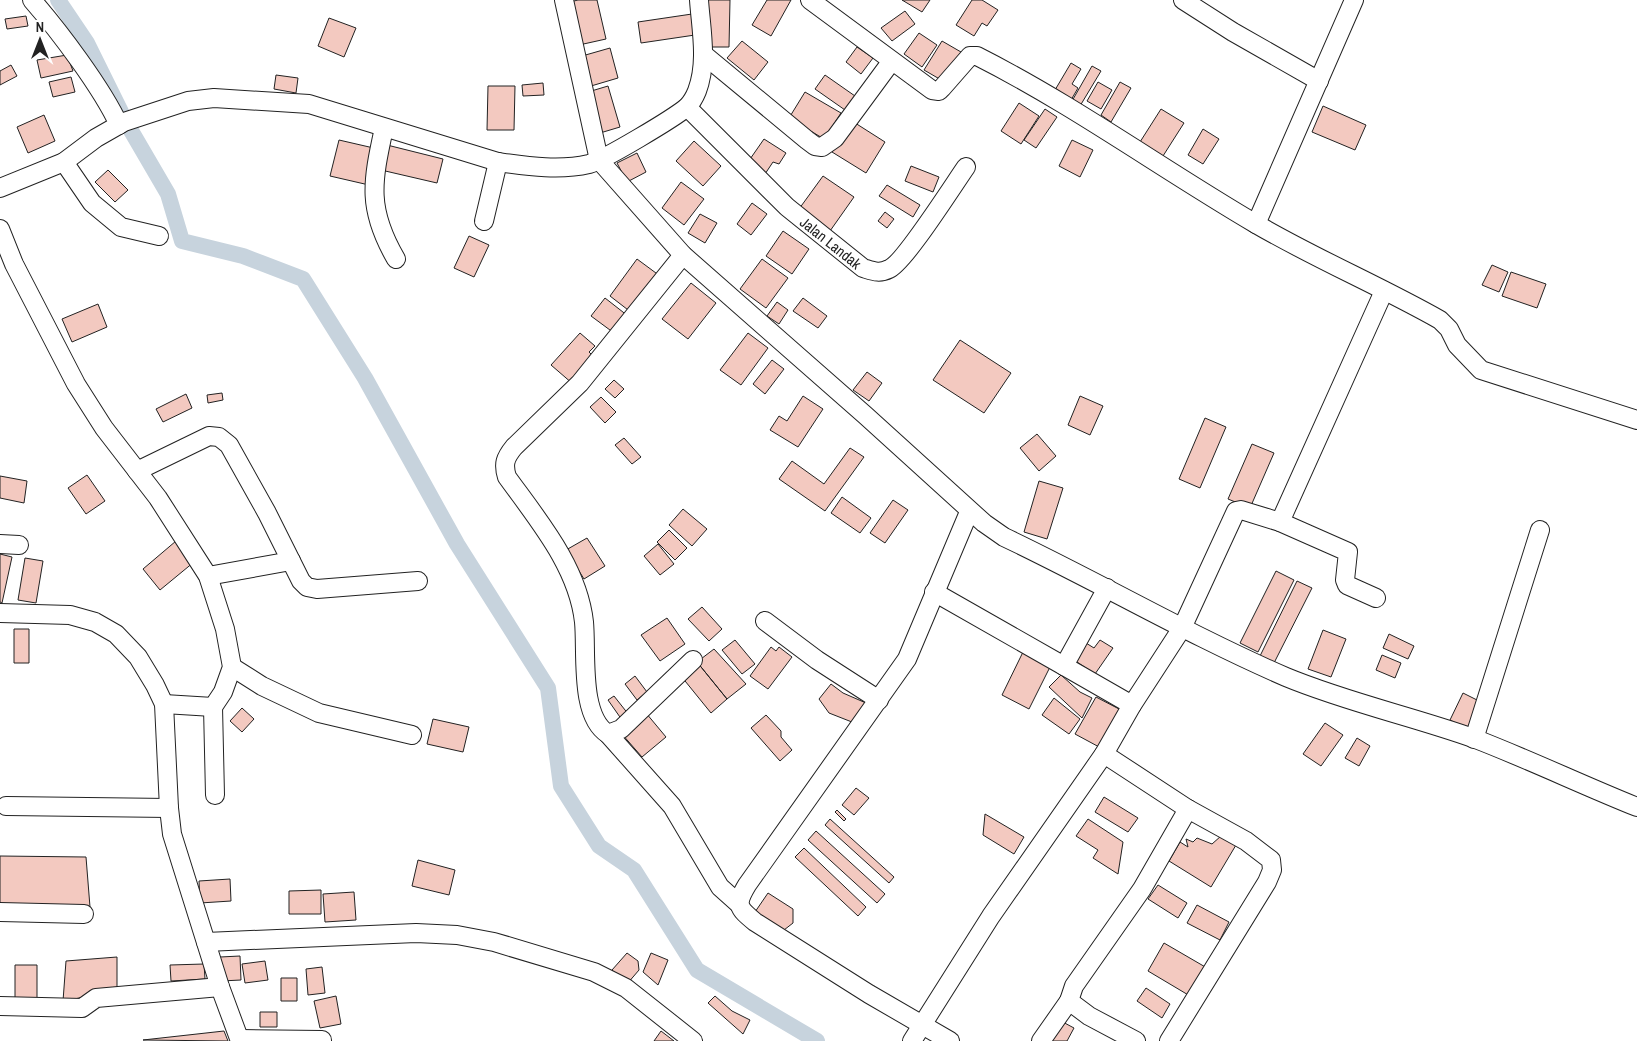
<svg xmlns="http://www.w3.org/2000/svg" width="1637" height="1041" font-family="'Archivo Narrow',sans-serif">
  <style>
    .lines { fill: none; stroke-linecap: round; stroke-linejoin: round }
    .canal { stroke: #c7d3dd; stroke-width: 16 }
    .building { fill: #f3c9c0; stroke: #222 }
    .minor-casing { stroke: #222; stroke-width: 20 }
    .minor { stroke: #fff; stroke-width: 18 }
    .labels { text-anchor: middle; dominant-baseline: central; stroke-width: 4; stroke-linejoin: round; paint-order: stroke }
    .street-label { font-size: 15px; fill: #222; stroke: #fff }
  </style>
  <rect width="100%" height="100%" fill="#fff"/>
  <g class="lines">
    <path class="canal" d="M58 0 87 43 126 122 168 194 182 241 243 256 303 279 365 378 457 544 548 688 561 786 599 846 634 870 697 970 817 1041"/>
  </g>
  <path class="building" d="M578 0H597L606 39 579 45 570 2Z
    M704 0H730L729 47H704Z
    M767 0H791L771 36 752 25Z
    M902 0H930L922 12Z
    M972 0H982L998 10 987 26 982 23 974 36 956 25Z
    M905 11 915 24 892 41 881 28Z
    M692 14 695 35 641 43 638 22Z
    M26 16 28 26 7 29 5 19Z
    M329 18 356 28 344 57 318 46Z
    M919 33 937 45 922 67 904 54Z
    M742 41 768 62 754 80 727 58Z
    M942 41 961 52 943 81 924 70Z
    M857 47 873 58 861 74 846 62Z
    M610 48 618 78 591 86 582 56Z
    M67 55 73 71 41 78 37 60Z
    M1071 63 1081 69 1072 84 1078 88 1071 100 1055 90Z
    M11 65 17 76 0 85V71Z
    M1092 66 1101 71 1080 106 1072 101Z
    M276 75 298 78 296 93 274 89Z
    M825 75 855 96 845 110 815 89Z
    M71 77 75 92 53 97 49 82Z
    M1098 82 1112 90 1101 109 1087 101Z
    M1120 82 1131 88 1111 122 1101 115Z
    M543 83 544 95 523 96 522 85Z
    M488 86H515L514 130H487Z
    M608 86 620 127 600 133 588 92Z
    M805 92 841 113 824 139 789 118Z
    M1019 103 1039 116 1021 144 1001 131Z
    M1323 106 1366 125 1355 150 1312 132Z
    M1045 109 1057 117 1036 148 1024 140Z
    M1161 109 1184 123 1163 156 1140 142Z
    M44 115 55 141 28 153 17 127Z
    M852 121 885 142 866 173 832 152Z
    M1203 129 1219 139 1203 164 1188 155Z
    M764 139 786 153 779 164 773 162 765 174 748 162Z
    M339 140 378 149 369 185 330 176Z
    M1072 140 1093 150 1080 177 1059 166Z
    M694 141 721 166 703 186 676 161Z
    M387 145 443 159 437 183 381 170Z
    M637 153 646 172 627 182 617 163Z
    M911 166 939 177 933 192 905 181Z
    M108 170 128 190 115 202 95 182Z
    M823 176 854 197 830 231 799 209Z
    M681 182 704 199 684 225 662 208Z
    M887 185 920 205 913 217 879 196Z
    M752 203 767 214 751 235 737 224Z
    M885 212 894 219 887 228 878 221Z
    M700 214 717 223 705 243 688 233Z
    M783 231 809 249 792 274 766 256Z
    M469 236 489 245 474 277 454 268Z
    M637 259 660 276 632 313 610 296Z
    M762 259 788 278 766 308 740 289Z
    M1492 265 1508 272 1499 292 1482 285Z
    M1511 272 1546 284 1537 308 1502 296Z
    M691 283 716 303 688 339 662 319Z
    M605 298 628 316 614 333 591 316Z
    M803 298 827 316 818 328 793 311Z
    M777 302 788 310 779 324 767 316Z
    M98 304 107 327 72 342 62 319Z
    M580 333 595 346 589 352 596 359 573 384 551 365Z
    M748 333 768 348 741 385 720 370Z
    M960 340 1011 373 984 413 933 380Z
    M772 360 784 369 765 394 753 384Z
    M867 372 882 383 869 401 853 390Z
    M614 380 624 389 615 398 605 389Z
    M222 393 223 400 208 403 207 395Z
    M186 394 192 408 163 422 156 409Z
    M803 396 823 409 798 447 770 430 779 416 787 421Z
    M1080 396 1103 406 1090 435 1068 425Z
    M601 397 616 412 605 423 590 407Z
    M1205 418 1226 427 1200 488 1179 479Z
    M1037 434 1056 456 1039 471 1020 448Z
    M624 438 641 457 632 464 615 445Z
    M1252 444 1274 453 1250 508 1228 499Z
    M850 448 864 457 825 511 779 479 792 461 824 484Z
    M87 475 105 501 86 514 68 488Z
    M0 476 27 481 24 503 0 498Z
    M1039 481 1063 488 1047 539 1024 532Z
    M842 497 871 518 860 533 831 513Z
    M893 500 908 510 885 543 870 533Z
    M683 509 707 529 692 546 669 525Z
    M669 530 687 548 675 560 657 542Z
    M587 538 605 566 584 579 566 550Z
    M176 541 194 562 160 590 143 569Z
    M658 544 674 564 660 575 644 556Z
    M0 554 12 557 2 603 0 602Z
    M25 558 43 561 36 603 18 600Z
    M1276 571 1294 580 1258 652 1240 643Z
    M1297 581 1312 588 1274 663 1260 656Z
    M702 607 722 629 709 641 688 619Z
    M667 618 685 644 660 661 641 635Z
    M14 629H29V663H14Z
    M1323 630 1346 639 1331 677 1308 669Z
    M1389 634 1414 646 1408 659 1383 648Z
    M735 640 755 664 742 674 722 650Z
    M1100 640 1113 648 1095 674 1074 660 1086 643 1094 648Z
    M771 647 776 651 779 647 792 657 768 689 750 676Z
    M714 649 746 684 727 699 697 662Z
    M1023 652 1051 665 1029 709 1002 695Z
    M1382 655 1401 663 1395 678 1376 670Z
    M697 662 727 699 711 713 681 676Z
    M1061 675 1080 692 1092 698 1082 718 1049 687Z
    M635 676 647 692 637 700 625 684Z
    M831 684 843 693 866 703 857 724 829 713 819 699Z
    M1463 693 1483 703 1469 730 1450 720Z
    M614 696 629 715 622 720 608 700Z
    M1096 697 1121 710 1101 748 1075 734Z
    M1054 698 1080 719 1069 734 1042 715Z
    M242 708 254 719 242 732 230 721Z
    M646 713 666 737 642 757 621 733Z
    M766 715 781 731V737L792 750 780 761 751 728Z
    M433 719 469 727 463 752 427 744Z
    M1325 723 1343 735 1321 766 1303 754Z
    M1357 738 1370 746 1359 766 1345 758Z
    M856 788 869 798 854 815 842 805Z
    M1104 797 1138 818 1128 832 1095 812Z
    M837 810 846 819 844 821 835 812Z
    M985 814 1024 837 1014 854 983 835Z
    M830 819 894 877 889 883 825 825Z
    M1088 819 1123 842 1118 874 1093 858 1098 850 1076 836Z
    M816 831 885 894 877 903 808 840Z
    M1221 836 1236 845 1211 887 1169 861 1180 842 1188 847 1186 839 1193 842 1197 838 1212 844Z
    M804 848 866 907 858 916 795 857Z
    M0 856 86 857 90 907 0 906Z
    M418 860 455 870 449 895 412 886Z
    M230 879 231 901 200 903 199 881Z
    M1158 885 1187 903 1178 918 1148 899Z
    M321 890V914H289V891Z
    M354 892 356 920 325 922 323 894Z
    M768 893 793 909V923L784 930 755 912Z
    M1197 905 1229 922 1220 940 1187 923Z
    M1164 943 1207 968 1190 996 1148 971Z
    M627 953 638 961 639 970 627 984 612 970Z
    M651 953 668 960 658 985 643 972Z
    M240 956 241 980 221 981 220 957Z
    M117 957V991L63 1001 66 961Z
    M265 961 268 980 245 983 242 964Z
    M204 964 205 979 171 981 170 965Z
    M15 965H37V998H15Z
    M322 967 325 993 308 995 306 969Z
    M281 978H297V1001H281Z
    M1146 988 1170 1004 1162 1018 1137 1001Z
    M336 996 341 1024 320 1028 314 1001Z
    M715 996 732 1011 750 1020 743 1034 708 1003Z
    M260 1012H277V1027H260Z
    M1059 1020 1074 1028 1067 1041H1047Z
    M224 1031 228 1041 143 1040Z
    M661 1031 674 1041H654Z"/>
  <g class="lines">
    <g class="minor-casing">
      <g id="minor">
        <path d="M32 0C59 31 102 88 119 125"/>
        <path d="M564 0 599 160 683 255 865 415 984 523 1004 537C1099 582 1189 635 1286 677 1346 702 1411 716 1473 738 1528 759 1582 785 1637 807"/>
        <path d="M810 0 932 90 939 91 942 88 970 56H977C1074 105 1162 169 1256 224 1316 259 1380 286 1440 320L1449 329 1457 345 1481 370 1637 420"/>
        <path d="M1183 0 1233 32 1319 81"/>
        <path d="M703 54 807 140 815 146 822 147 835 138 891 62"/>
        <path id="s1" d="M687 107 787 207 863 268C873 271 879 274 889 269 904 263 954 184 966 167"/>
        <path d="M384 128C372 183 367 209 396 259"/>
        <path d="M64 162 92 203 121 227 159 236"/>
        <path d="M0 188 64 162 96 138 124 122 188 101 214 98 309 104 498 162C527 166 559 171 589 164 604 160 674 118 687 107 692 102 695 96 697 91 708 62 701 29 699 0"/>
        <path d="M484 221 498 162"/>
        <path d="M1256 224 1354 0"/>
        <path d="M0 229 14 264 76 384 104 428 158 498 208 576 225 629 232 667 223 692 213 707 164 704"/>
        <path d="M683 255 580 383 514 447C505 458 503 464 507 477 538 520 578 567 584 622 587 652 579 716 608 734L621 729 693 660"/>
        <path d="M137 471 209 436 219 437 229 445 267 513 301 581 307 587 317 589 418 581"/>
        <path d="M1280 522 1348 552 1345 580 1347 585 1376 598"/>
        <path d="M0 544 19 545"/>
        <path d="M208 576 291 561"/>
        <path d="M1107 588 1064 666 1132 705"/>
        <path d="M934 592 1064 666"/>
        <path d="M0 613 70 615 95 622 116 634 138 657 155 685 164 704 169 808 172 834 220 987 240 1041"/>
        <path d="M765 621 817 660 879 700"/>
        <path d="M232 667 262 686 319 713 412 735"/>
        <path d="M213 707 215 795"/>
        <path d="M608 734 672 806 720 887 739 904"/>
        <path d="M1474 739 1540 530"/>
        <path d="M1104 754 1188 809 1246 841 1271 860 1272 870 1267 882 1169 1041"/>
        <path d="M6 806 169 808"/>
        <path d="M0 912 84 914"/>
        <path d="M206 942 416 933 457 935 494 942 594 972 626 988 693 1041"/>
        <path d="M0 1006 82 1008 96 998 220 987"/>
        <path d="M240 1039 322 1040"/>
        <path d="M912 1041 991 916 1104 754 1132 705 1182 628 1236 511 1241 510 1280 522 1384 291"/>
        <path d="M950 1041 869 994 755 922C738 908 735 905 747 885L907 659 969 512"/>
        <path d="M1041 1041 1069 1001"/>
        <path d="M1136 1041 1089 1016 1069 1001 1074 986 1142 889 1188 809"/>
      </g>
    </g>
    <use href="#minor" class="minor"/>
  </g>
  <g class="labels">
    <g class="street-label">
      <text stroke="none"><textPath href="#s1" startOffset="198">Jalan Landak</textPath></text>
    </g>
  </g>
  <g transform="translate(40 40)" stroke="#ffffff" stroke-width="4" paint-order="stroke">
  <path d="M0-4L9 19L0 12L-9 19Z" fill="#222222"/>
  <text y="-8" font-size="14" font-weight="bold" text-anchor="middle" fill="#222222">N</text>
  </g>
</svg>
